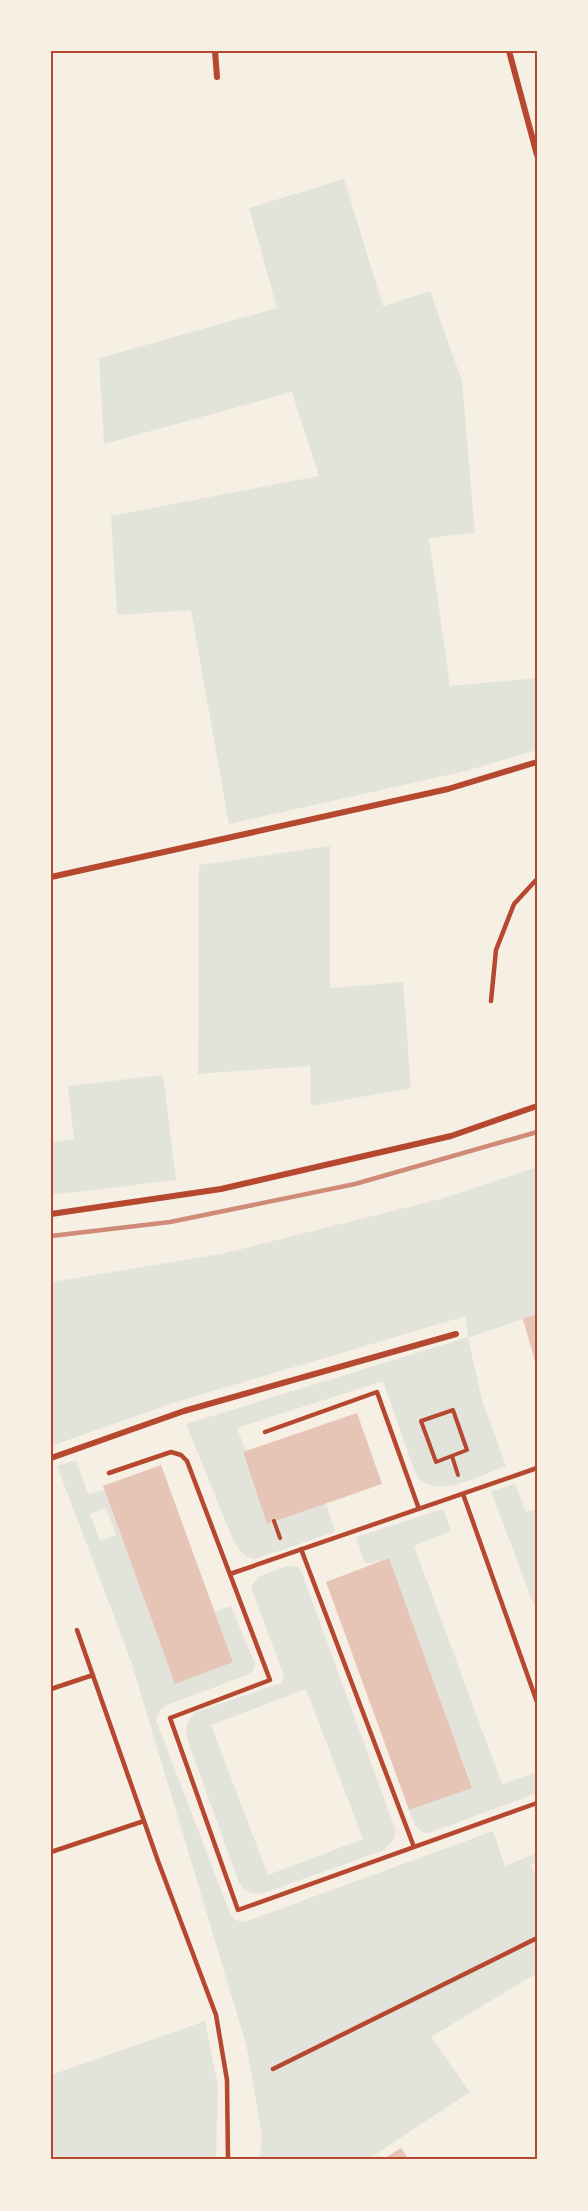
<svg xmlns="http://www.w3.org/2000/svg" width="588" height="2211" font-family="'Titillium Web',sans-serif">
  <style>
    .green { fill: #e2e4dc; fill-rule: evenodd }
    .building { fill: #e6c5b7 }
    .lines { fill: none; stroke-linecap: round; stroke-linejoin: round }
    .path { stroke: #b5482f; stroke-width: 4 }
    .service { stroke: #b5482f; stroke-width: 4.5 }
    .minor { stroke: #b5482f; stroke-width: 6 }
    .rail { stroke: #cf8b77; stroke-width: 4.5 }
    .neatline { fill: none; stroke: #b5482f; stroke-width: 2 }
  </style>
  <rect width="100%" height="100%" fill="#f6efe4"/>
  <path class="green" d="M344 179 383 306 430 291 462 381 475 533 429 538 450 686 537 678V750L466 771 229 824 191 610 117 615 111 516 319 476 292 392 104 444 99 358 277 308 249 208Z
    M330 846V988L403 982 411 1088 311 1106 310 1066 198 1074 199 865Z
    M163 1075 176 1180 51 1195V1142L74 1139 68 1086Z
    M537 1167V1314L468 1338 482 1400 506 1466C481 1475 435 1501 416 1475L383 1381 237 1428 246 1451 243 1453 267 1523 326 1503 335 1530 332 1533 255 1559C244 1557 240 1552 234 1542L186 1424 468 1337 466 1316 173 1403 51 1446V1282L221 1254 440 1199Z
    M76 1460 88 1494 104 1490 175 1683 233 1662 215 1612 231 1606 255 1664 254 1670 247 1675 167 1705 160 1710 156 1720 229 1911 234 1919 241 1922 247 1921 493 1831 505 1866 537 1853V1862L531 1865 537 1879V1973L431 2037 470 2092 367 2160H260L262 2134 246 2044 131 1661 57 1466ZM106 1508 116 1535 100 1541 90 1514Z
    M515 1484 526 1512 537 1509V1614L491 1491Z
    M443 1509 451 1531 414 1546 502 1784 537 1772V1793L429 1833H423L416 1827 409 1810 472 1787 389 1559 365 1564 356 1537Z
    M287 1566 298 1567 302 1573 396 1831 394 1839 384 1850 261 1894C250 1894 245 1892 239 1883L189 1744C185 1730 185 1722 196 1712L281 1683 284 1676 252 1590V1585L260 1576ZM306 1689 363 1839 268 1875 211 1725Z
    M205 2021 218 2087 216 2160H51V2075Z"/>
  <path class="building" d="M537 1314V1365H536L523 1319Z
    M357 1413 382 1484 267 1524 243 1452Z
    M161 1465 233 1662 175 1684 103 1486Z
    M389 1558 472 1788 409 1810 326 1582Z
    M401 2148 409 2160H382Z"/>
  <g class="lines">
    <path class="path" d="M453 1410 467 1450 436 1462 421 1421Z
      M452 1456 458 1475
      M274 1521 280 1538"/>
    <path class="service" d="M491 1001 496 950 514 904 537 879
      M265 1432 377 1392 419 1509
      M109 1473 171 1452 181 1455 187 1461 270 1680 170 1718 238 1910 537 1803
      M463 1494 537 1702
      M301 1549 414 1847
      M230 1574 537 1468
      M77 1630 158 1861 216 2015 227 2080 228 2160
      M51 1689 93 1675
      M51 1852 144 1821
      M273 2069 537 1938"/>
    <path class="minor" d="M215 51 217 77
      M509 51 537 155
      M51 877 448 789 537 762
      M51 1214 221 1189 451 1136 537 1106
      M51 1458 184 1411 456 1334"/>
    <path class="rail" d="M51 1236 170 1222 355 1184 537 1132"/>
  </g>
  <rect width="588" height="2211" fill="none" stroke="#f6efe4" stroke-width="105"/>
  <rect x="52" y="52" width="484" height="2106" class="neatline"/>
</svg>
